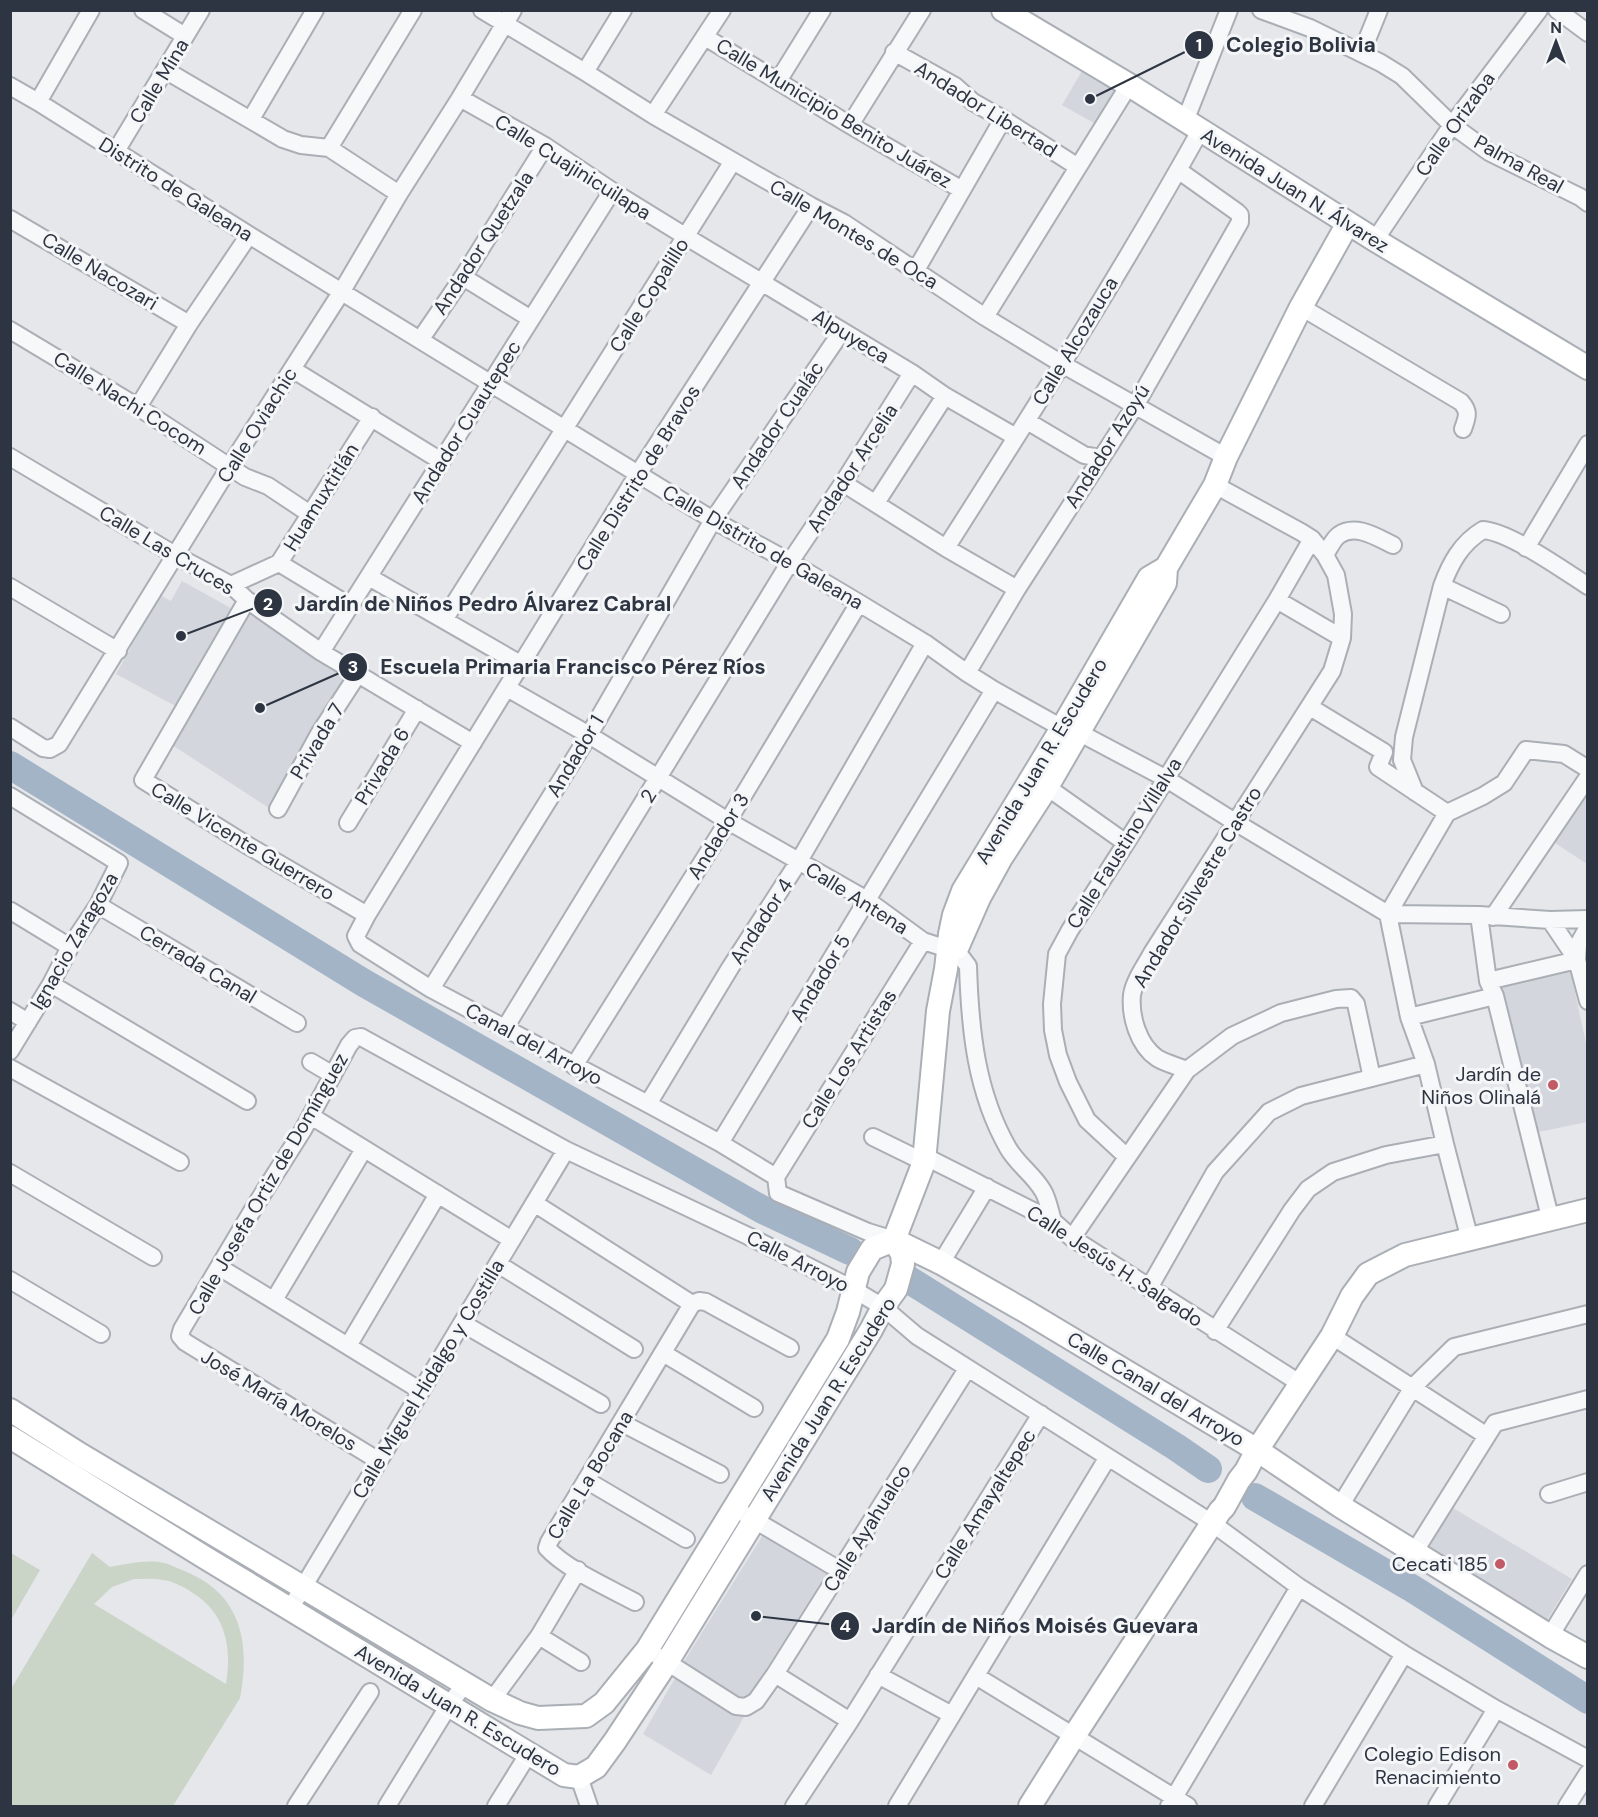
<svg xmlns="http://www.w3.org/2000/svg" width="1598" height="1817" font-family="'DM Sans',sans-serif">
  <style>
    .built { fill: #d3d6dd }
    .green { fill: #cad4c7; fill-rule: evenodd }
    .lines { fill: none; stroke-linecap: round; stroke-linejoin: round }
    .river { stroke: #a4b4c7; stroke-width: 28 }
    .minor-casing { stroke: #aaaeb5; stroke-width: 20 }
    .secondary-casing { stroke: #aaaeb5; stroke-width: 26 }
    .minor { stroke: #f7f8fa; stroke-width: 16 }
    .secondary { stroke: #fff; stroke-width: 22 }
    .poi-dot { fill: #c15966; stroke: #f4f6f8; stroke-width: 2 }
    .labels { text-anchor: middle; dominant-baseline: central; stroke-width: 6; stroke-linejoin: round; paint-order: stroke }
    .street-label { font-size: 20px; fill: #2e3542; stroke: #f4f6f8 }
    .poi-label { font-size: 20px; fill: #2e3542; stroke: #f4f6f8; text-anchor: end }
    .leader { fill: none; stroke: #2e3542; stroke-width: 2 }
    .callout-dot { fill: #2e3542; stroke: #f4f6f8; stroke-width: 2 }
    .mark-label { font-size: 18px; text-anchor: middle; font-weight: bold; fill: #fff }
    .callout-label { font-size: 21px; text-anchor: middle; font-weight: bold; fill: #2e3542; stroke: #f4f6f8; stroke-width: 6; stroke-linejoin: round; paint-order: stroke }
  </style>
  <rect width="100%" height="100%" fill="#e5e7eb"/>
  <path class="built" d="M1082 71 1119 92 1099 126 1062 105Z
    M182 581 238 612 181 709 116 674 160 595 171 601Z
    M245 612 353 675 272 810 166 741Z
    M1587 787V864L1552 841Z
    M1570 969 1587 1048V1122L1529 1134 1496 985Z
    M1453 1508 1572 1579 1547 1620 1428 1549Z
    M766 1530 829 1569 746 1701 683 1663Z
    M678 1673 745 1715 711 1775 643 1734Z"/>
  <path class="green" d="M11 1553 40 1570 11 1620Z
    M92 1553 110 1567C127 1564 147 1559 164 1563 170 1564 176 1568 182 1570 240 1592 251 1640 240 1698L173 1806H11V1689ZM134 1579C143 1579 154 1578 163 1580 173 1581 184 1587 193 1593 226 1614 232 1647 226 1684L94 1604 112 1587Z"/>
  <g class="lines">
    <path class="river" d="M10 765 364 983 763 1210 850 1251
      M906 1278 1176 1447 1208 1469
      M1255 1497 1413 1589 1588 1700"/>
    <g class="minor-casing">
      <path id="minor" d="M143 10 185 36
        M482 10 585 72 653 115 811 206 844 223 985 317 1062 364 1226 457
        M1261 10 1310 28 1381 63 1402 76 1452 125 1489 152 1580 197 1588 203
        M1557 10 1588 33
        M705 37 850 125 962 190
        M894 52 955 86 973 102 1003 119 1078 167
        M1362 52 1379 10
        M165 70 283 139 301 145 329 148 399 194
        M585 72 623 10
        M778 81 822 10
        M10 86 38 102 249 235 713 520 790 562 859 603 925 643 967 673 994 690 1062 728 1078 732 1165 778 1235 822 1388 914 1479 915 1550 920 1588 919
        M460 98 545 146 612 191 685 236 912 373 945 396 1016 437
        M38 102 91 10
        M653 115 722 10
        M251 119 315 10
        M1185 121 1229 10
        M850 125 922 10
        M329 148 413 10
        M116 151 201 10
        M811 206 638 474 367 915 356 936 360 944 431 989 648 1104 720 1143 776 1177 778 1193 868 1232 894 1240
        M10 219 189 324
        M1375 240 1452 125 1539 10
        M916 270 1003 119
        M463 277 531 319
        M1301 307 1461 402C1470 412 1467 417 1463 429
        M985 317 1129 85
        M10 330 138 407 245 477 268 486 310 514
        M420 340 463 277 545 146
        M292 369 441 461
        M138 407 189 324 249 235
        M1027 421 1084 455 1100 458
        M10 457 175 555 231 585 247 600 321 652 473 743
        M843 483 946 548 1017 589
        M876 503 945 396
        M946 548C1033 411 1121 273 1200 131
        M1526 548 1588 444
        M1325 555C1329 549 1333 539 1339 535 1356 523 1378 538 1393 545
        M279 563 350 606
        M369 577 522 665
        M231 585 279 563 372 417
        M1442 586 1501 614
        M10 587 118 651
        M247 600 143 780 247 845 367 915
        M1277 600 1342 638
        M444 620 733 161
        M321 652 612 191
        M967 673 1017 589 1135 406 1240 222V215L1237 212 1178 170
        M507 688 589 735 728 821 867 900 923 941 948 949 955 953 962 958 968 966C970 1030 976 1092 1008 1148 1017 1164 1034 1175 1043 1191 1048 1199 1050 1212 1053 1221
        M1310 707 1384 752 1378 767 1447 813
        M10 727 43 748 50 749 59 744 230 466 342 291 399 194 460 98 513 10
        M1047 787 1126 843
        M1415 792 1402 760 1404 737 1442 586C1450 564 1461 543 1483 530 1510 532 1563 570 1588 586
        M10 796 119 863 98 905 70 947 51 984 10 1051
        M278 809 319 734 358 674
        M348 823 417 709
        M98 905 297 1023
        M11 911 70 947
        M1479 915 1488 981 1495 996 1551 1221
        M1493 917 1588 777
        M1550 920 1577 960 1588 1001
        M1488 981 1577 960 1578 945 1588 927
        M51 984 247 1101
        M431 989 589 735 713 520 842 331
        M10 1011 28 1022
        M1409 1017 1495 996
        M505 1028 790 562 843 483 912 373
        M311 1062 333 1075
        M574 1066 728 821 859 603
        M10 1068 180 1162
        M1187 1070C1177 1066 1165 1063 1157 1058 1138 1045 1130 1016 1132 995 1134 981 1145 966 1152 953L1332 671 1342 638 1343 614 1336 575 1325 555 1312 539 1301 532 1215 485
        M648 1104 730 968 799 861 925 643
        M311 1116 512 1240
        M873 1137 924 1162
        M720 1143 994 690
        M924 1156 1053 1221 1072 1238 1301 1384
        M1127 1157 1087 1120 1068 1082 1058 1055 1053 1030 1052 1004 1057 954 1070 930 1126 843 1277 600 1312 539
        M10 1173 153 1257
        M776 1177 923 941
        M534 1203 692 1304
        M1072 1238 1187 1070 1232 1036 1281 1013 1336 999 1351 998 1356 1004 1372 1078
        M1470 1240 1445 1144 1426 1064 1409 1017 1388 914 1447 813 1483 796 1504 783 1526 750 1564 754 1588 769
        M941 1263 987 1187
        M498 1264 634 1349
        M219 1267 421 1391
        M10 1280 101 1334
        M1149 1288 1215 1172 1269 1112 1301 1096 1426 1064
        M274 1300 364 1149
        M462 1323 601 1404
        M1215 1331 1292 1210 1308 1189 1333 1172 1386 1155 1445 1144
        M1332 1336 1487 1436
        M348 1346 438 1194
        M663 1353 754 1408
        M622 1423 720 1474
        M379 1461 185 1342 180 1336 182 1329 255 1206 303 1130 349 1045 355 1038 361 1037 566 1150 748 1236 853 1289 883 1307 917 1336 1212 1523 1299 1587 1404 1654 1496 1709 1588 1759
        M586 1480 686 1539
        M1549 1494 1588 1482
        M1340 1506 1413 1387 1454 1347 1588 1314
        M746 1515 841 1571
        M1415 1551 1495 1423 1588 1399
        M635 1602C609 1588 566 1569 547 1548L549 1542 692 1304 699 1301 706 1302 790 1348
        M290 1609 566 1150
        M539 1636 581 1662
        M1550 1636 1588 1574
        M659 1657 736 1706 746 1707 756 1701 775 1674 967 1369
        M775 1674 850 1721
        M878 1675 952 1715
        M976 1676 1188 1806
        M492 1700 539 1636 578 1570
        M579 1777 589 1806
        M296 1806 370 1692
        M387 1806 449 1705 464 1685
        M496 1806 529 1753
        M794 1806 850 1721 1041 1414
        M897 1806 1108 1457
        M1169 1806 1299 1587
        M1313 1806 1404 1654
        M1437 1806 1496 1709
        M1567 1806 1588 1773"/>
    </g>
    <g class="secondary-casing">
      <path id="secondary" d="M1003 10 1129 85 1375 240 1588 368
        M957 948 979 898 1001 858 1047 787 1165 583 1166 568
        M894 1240 941 1263 1025 1311 1257 1450 1340 1506 1550 1636 1588 1657
        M10 1410 81 1455 492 1700 520 1713 538 1718 586 1716 604 1703 647 1650 838 1339 848 1312 858 1272 872 1249 894 1240 924 1162 938 1011 946 969 950 934 954 915 963 891 1062 728 1149 578 1166 568 1215 485 1226 457 1301 307 1348 223
        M10 1437 209 1560 564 1775 579 1777 596 1767 615 1741 667 1662 871 1330 883 1307 896 1289 903 1264 902 1254 894 1240
        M1030 1806 1074 1736 1220 1511 1224 1507 1239 1480 1246 1471 1257 1450 1332 1336 1352 1296 1368 1274 1405 1255 1588 1210"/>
    </g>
    <use href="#minor" class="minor"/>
    <use href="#secondary" class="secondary"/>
  </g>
  <g class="poi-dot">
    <circle cx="1553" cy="1085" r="6"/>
    <circle cx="1500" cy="1564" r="6"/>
    <circle cx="1513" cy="1765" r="6"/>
  </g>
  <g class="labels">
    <g class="street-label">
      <text transform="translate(159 81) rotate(-59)">Calle Mina</text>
      <text transform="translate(986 109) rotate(32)">Andador Libertad</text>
      <text transform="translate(834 113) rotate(31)">Calle Municipio Benito Juárez</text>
      <text transform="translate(1455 124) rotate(-55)">Calle Orizaba</text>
      <text transform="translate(1519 164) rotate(29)">Palma Real</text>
      <text transform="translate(573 167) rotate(32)">Calle Cuajinicuilapa</text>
      <text transform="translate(176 189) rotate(32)">Distrito de Galeana</text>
      <text transform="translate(1295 190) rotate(32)">Avenida Juan N. Álvarez</text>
      <text transform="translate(854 234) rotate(31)">Calle Montes de Oca</text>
      <text transform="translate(483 243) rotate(-57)">Andador Quetzala</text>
      <text transform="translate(100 271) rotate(31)">Calle Nacozari</text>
      <text transform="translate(649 295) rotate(-58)">Calle Copalillo</text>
      <text transform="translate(851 336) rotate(31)">Alpuyeca</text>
      <text transform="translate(1075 341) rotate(-59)">Calle Alcozauca</text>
      <text transform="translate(130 403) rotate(32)">Calle Nachi Cocom</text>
      <text transform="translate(466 422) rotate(-58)">Andador Cuautepec</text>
      <text transform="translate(257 425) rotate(-58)">Calle Oviachic</text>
      <text transform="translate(777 425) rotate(-56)">Andador Cualác</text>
      <text transform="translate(1107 446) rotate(-58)">Andador Azoyú</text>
      <text transform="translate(852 468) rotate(-57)">Andador Arcelia</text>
      <text transform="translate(638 478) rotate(-58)">Calle Distrito de Bravos</text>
      <text transform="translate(321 497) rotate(-58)">Huamuxtitlán</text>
      <text transform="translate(763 547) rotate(30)">Calle Distrito de Galeana</text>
      <text transform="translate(167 550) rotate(31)">Calle Las Cruces</text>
      <text transform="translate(317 741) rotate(-59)">Privada 7</text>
      <text transform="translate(575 756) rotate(-59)">Andador 1</text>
      <text transform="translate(1041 761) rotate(-59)">Avenida Juan R. Escudero</text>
      <text transform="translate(382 766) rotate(-59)">Privada 6</text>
      <text transform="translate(648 796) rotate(-58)">2</text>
      <text transform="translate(718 836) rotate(-58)">Andador 3</text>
      <text transform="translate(243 841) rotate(31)">Calle Vicente Guerrero</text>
      <text transform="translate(1124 843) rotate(-58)">Calle Faustino Villalva</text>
      <text transform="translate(1197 887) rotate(-59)">Andador Silvestre Castro</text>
      <text transform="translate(857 898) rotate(32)">Calle Antena</text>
      <text transform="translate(761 921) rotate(-57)">Andador 4</text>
      <text transform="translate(74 941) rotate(-60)">Ignacio Zaragoza</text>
      <text transform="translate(198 964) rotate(31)">Cerrada Canal</text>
      <text transform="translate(820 978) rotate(-59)">Andador 5</text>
      <text transform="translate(534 1044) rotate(28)">Canal del Arroyo</text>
      <text transform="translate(849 1059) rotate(-58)">Calle Los Artistas</text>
      <text transform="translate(268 1184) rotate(-60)">Calle Josefa Ortiz de Domínguez</text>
      <text transform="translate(798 1261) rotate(27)">Calle Arroyo</text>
      <text transform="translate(1115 1266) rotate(33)">Calle Jesús H. Salgado</text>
      <text transform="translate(428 1379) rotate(-59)">Calle Miguel Hidalgo y Costilla</text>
      <text transform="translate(1156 1389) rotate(31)">Calle Canal del Arroyo</text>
      <text transform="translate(828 1399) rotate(-58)">Avenida Juan R. Escudero</text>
      <text transform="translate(279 1400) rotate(31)">José María Morelos</text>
      <text transform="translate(590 1475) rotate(-59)">Calle La Bocana</text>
      <text transform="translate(985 1504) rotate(-58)">Calle Amayaltepec</text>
      <text transform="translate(867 1528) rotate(-58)">Calle Ayahualco</text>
      <text transform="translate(458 1710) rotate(31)">Avenida Juan R. Escudero</text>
    </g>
    <g class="poi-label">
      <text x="1541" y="1074">Jardín de<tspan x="1541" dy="23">Niños Olinalá</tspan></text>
      <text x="1488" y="1564">Cecati 185</text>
      <text x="1501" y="1754">Colegio Edison<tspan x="1501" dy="23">Renacimiento</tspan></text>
    </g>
  </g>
  <path class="leader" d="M1090 99L1199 45M181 636L268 603M260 708L353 667M756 1616L845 1626"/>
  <g class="callout-dot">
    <circle cx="1090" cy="99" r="6"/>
    <circle cx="181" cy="636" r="6"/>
    <circle cx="260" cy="708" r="6"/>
    <circle cx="756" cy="1616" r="6"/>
    <circle cx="1199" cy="45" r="15"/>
    <circle cx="268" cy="603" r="15"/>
    <circle cx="353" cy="667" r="15"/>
    <circle cx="845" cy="1626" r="15"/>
  </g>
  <g class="mark-label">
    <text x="1199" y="51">1</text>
    <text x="268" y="610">2</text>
    <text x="353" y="673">3</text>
    <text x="845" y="1632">4</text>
  </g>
  <g class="callout-label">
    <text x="1301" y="52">Colegio Bolivia</text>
    <text x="483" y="611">Jardín de Niños Pedro Álvarez Cabral</text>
    <text x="573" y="674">Escuela Primaria Francisco Pérez Ríos</text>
    <text x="1035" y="1633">Jardín de Niños Moisés Guevara</text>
  </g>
  <rect width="1598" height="1817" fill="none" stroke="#2e3542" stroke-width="24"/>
  <g transform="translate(1556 42)" stroke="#f4f6f8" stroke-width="4.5" paint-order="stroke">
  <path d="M0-4.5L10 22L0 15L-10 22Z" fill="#2e3542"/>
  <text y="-9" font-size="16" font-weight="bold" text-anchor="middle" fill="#2e3542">N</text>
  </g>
</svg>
